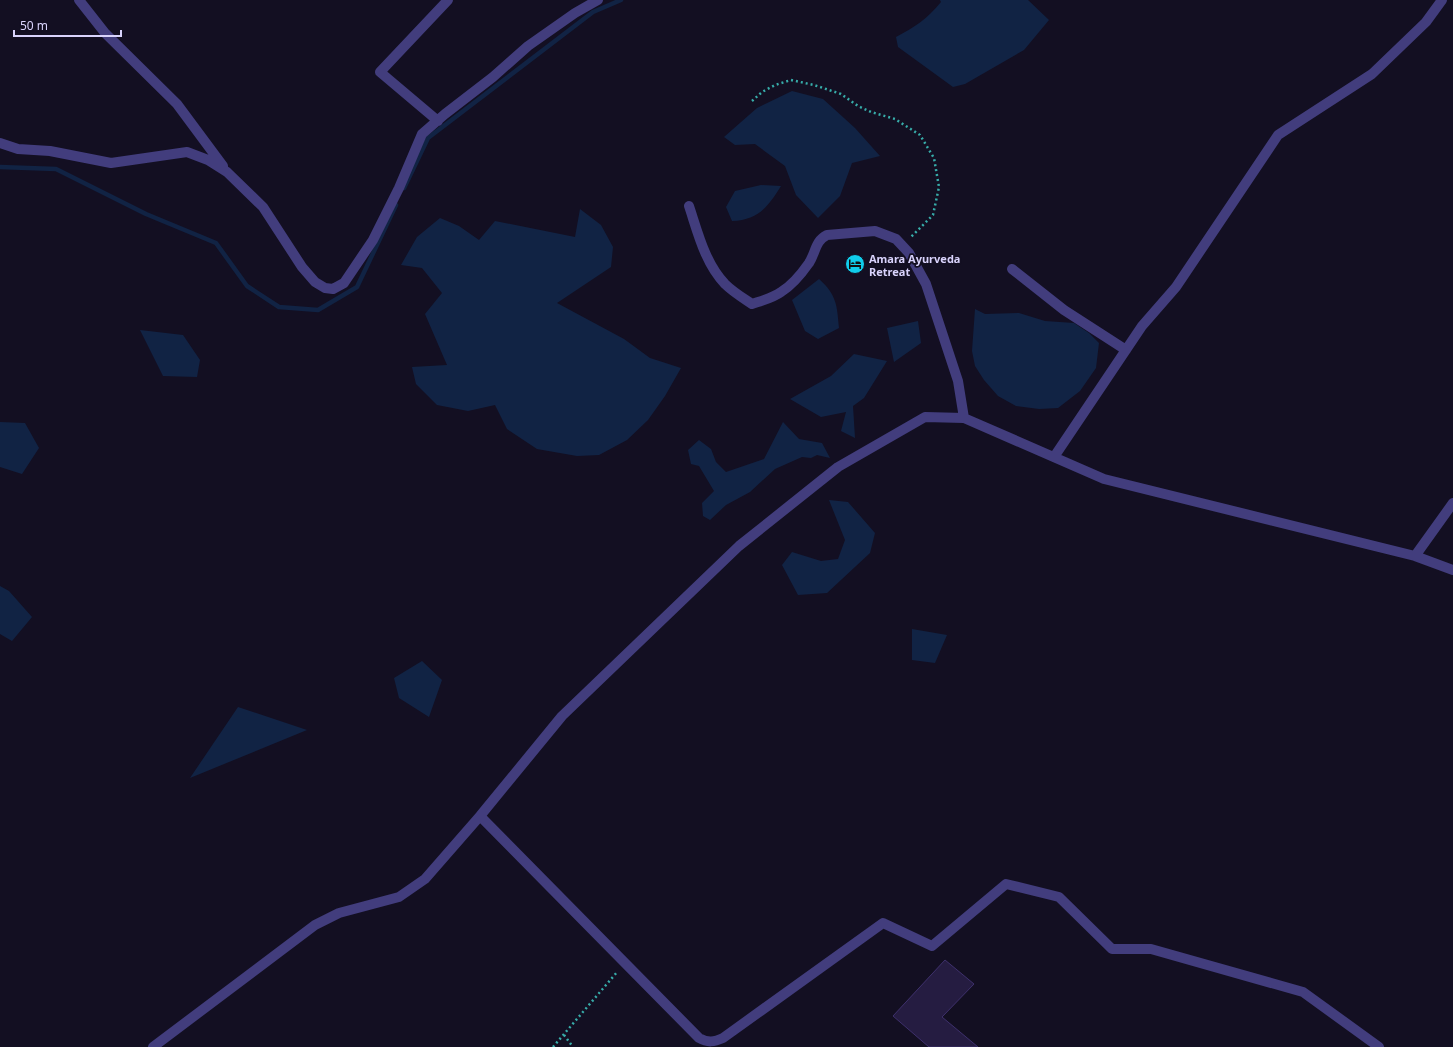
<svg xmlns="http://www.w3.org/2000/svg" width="1453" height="1047" font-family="'Noto Sans',sans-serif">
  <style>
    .water { fill: #112344 }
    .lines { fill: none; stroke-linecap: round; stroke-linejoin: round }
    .stream { stroke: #112344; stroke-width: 4.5 }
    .building { fill: #251c41; stroke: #3e306c }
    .path { stroke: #37aca9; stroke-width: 2.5; stroke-dasharray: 2 3; stroke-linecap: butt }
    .minor { stroke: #423d7d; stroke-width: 10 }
    .labels { text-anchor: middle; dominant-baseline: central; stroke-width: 3.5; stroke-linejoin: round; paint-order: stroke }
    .poi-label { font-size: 11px; font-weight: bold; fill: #d9d3fc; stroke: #130f22; text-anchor: start }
  </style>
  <rect width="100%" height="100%" fill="#130f22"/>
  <path class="water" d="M940 0H1028L1049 20 1024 50 965 84 953 87 898 47 896 37C915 27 927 19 941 2Z
    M792 91 823 99 855 128 880 156 852 163 840 196 818 218 796 195 785 166 755 144 735 145 724 137 757 108Z
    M761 185 781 186C768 207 758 220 732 221L726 207 735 191Z
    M580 209 601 225 613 247 611 267 557 303 624 339 650 358 681 368 665 396 648 420 627 440 599 455 577 456 537 449 507 429 495 405 468 411 437 405 416 384 412 367 447 365 425 314 442 293 422 268 401 265 417 237 440 218 459 226 479 240 495 221 575 237Z
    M819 279C837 295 837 306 839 328L818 339 805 331 792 300Z
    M975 309 985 314 1019 313 1045 321 1074 323 1089 333 1099 343 1096 368 1080 391 1058 408 1039 409 1016 406 998 396 984 380 975 366 972 351Z
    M918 321 921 343 894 362 887 328Z
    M140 330 183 335 200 360 197 377 163 376Z
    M854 354 887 361 864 398 853 406 855 438 841 431 846 412 821 417 790 399 831 376Z
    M0 422 25 423 39 448 22 474 0 467Z
    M783 422 799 439 822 443 830 458 817 455 811 458 802 457 775 469 750 492 726 505 710 520 703 516 702 503 714 491 699 466 691 464 688 450 699 440 711 449 716 462 726 472 764 459Z
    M829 500 848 502 875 533 870 553 827 593 798 595 782 565 792 552 821 561 838 559 845 540Z
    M0 586 9 591 32 617 12 641 0 634Z
    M912 629 947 635 935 663 912 660Z
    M422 661 442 680 429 717 399 698 394 678Z
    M238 707 307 730 190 778Z"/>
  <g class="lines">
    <path class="stream" d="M0 167 56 169 146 214 216 243 247 286 279 307 318 310 357 287 396 205
      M404 188 428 138 593 12 621 0"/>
  </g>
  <path class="building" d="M945 960 974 984 942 1017 978 1047H929L893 1016Z"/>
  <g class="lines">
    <path class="path" d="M752 101 762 92 775 85 791 80 814 85 841 94 858 106 871 112 895 119 920 135 934 158 939 187 933 215 910 238
      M564 1035 573 1047
      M553 1047 618 971"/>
    <path class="minor" d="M79 0 105 33 177 104 223 166
      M438 121 380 72 448 0
      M0 143 18 149 50 151 111 163 187 152 208 160 227 172 263 207 302 267 315 282 325 288 333 289 344 283 373 240 399 188 422 134 445 114 493 77 528 46 575 13 598 0
      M689 206C698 233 705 263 725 284 733 292 743 298 752 304 761 301 773 298 781 292 791 286 802 273 809 263 816 252 815 241 827 235L875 231 896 239 909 253 926 284 958 381 964 418
      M1012 269 1064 310 1126 350
      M1054 457 1142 326 1176 287 1278 135 1372 74 1426 22 1442 0
      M1415 556 1453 503
      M480 816 699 1038C708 1043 714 1042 723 1038L883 923 932 946 1006 884 1059 897 1112 949H1151L1303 992 1379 1047
      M153 1047 315 925 339 913 399 897 425 879 480 816 562 716 739 546 838 467 925 417 964 418 1104 479 1415 556 1453 570"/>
  </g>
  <defs>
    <g id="hotel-disc" transform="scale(1)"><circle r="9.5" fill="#10cdeb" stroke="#130f22"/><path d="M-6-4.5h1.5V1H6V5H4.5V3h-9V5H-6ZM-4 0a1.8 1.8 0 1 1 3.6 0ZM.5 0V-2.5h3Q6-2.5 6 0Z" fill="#111"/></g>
  </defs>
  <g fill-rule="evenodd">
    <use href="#hotel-disc" x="855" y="264"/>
  </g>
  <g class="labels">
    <g class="poi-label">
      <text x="869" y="258">Amara Ayurveda<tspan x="869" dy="13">Retreat</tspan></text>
    </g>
  </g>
  <path d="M14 30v6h107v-6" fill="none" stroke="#d9d3fc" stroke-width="2"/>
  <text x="20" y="30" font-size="12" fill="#d9d3fc" stroke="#130f22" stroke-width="3" paint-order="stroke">50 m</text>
</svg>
